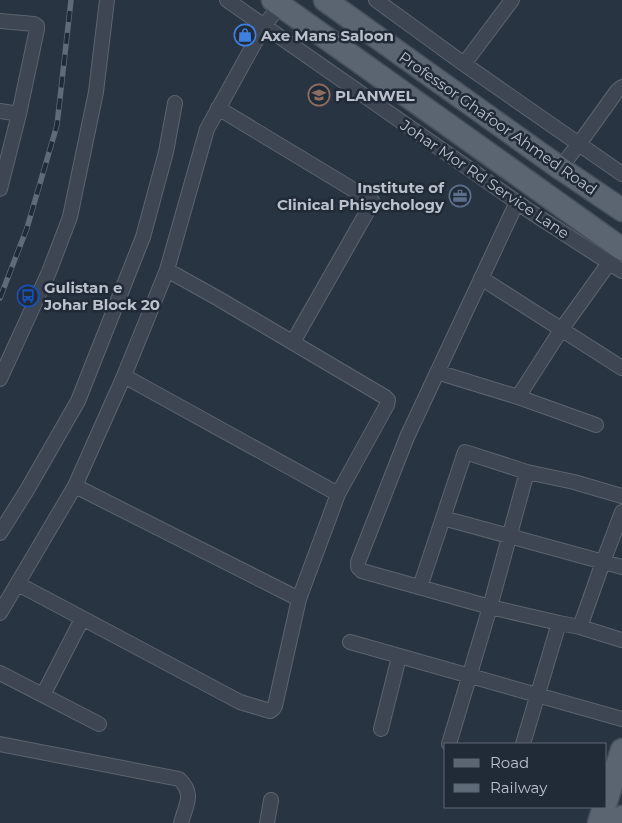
<svg xmlns="http://www.w3.org/2000/svg" width="622" height="823" font-family="Montserrat,sans-serif">
  <style>
    .lines { fill: none; stroke-linecap: round; stroke-linejoin: round }
    .street-casing { stroke: #5b646f; stroke-width: 16 }
    .primary-casing { stroke: #464f5b; stroke-width: 25 }
    .street { stroke: #3d4652; stroke-width: 14 }
    .primary { stroke: #5b6571; stroke-width: 22 }
    .rail-casing { stroke: #5f6b78; stroke-width: 5.5 }
    .rail { stroke: #212b37; stroke-width: 4; stroke-dasharray: 11; stroke-linecap: butt }
    .labels { text-anchor: middle; dominant-baseline: central; stroke-width: 5; stroke-linejoin: round; paint-order: stroke }
    .poi-label { font-size: 15px; font-weight: bold; fill: #bac1cb; stroke: #212b37; text-anchor: start }
    .street-label { font-size: 15px; fill: #bac1cb; stroke: #212b37 }
  </style>
  <rect width="100%" height="100%" fill="#293442"/>
  <g class="lines">
    <g class="street-casing">
      <path id="street" d="M227 0 531 212 622 271
        M376 0 464 64 622 174
        M0 21 34 24 37 26V29L19 114 0 189
        M464 64 512 0
        M218 108 372 201 371 205 293 342
        M0 111 19 114
        M560 168 579 144 617 91 622 87
        M517 202 407 437 358 562V567L362 571 490 607 559 623 580 627 622 640
        M481 278 622 368
        M437 372 518 397 596 425
        M124 376 338 494
        M0 379 49 272 70 217 96 92 107 0
        M518 397 561 330 609 263
        M75 486 299 599
        M443 518 622 567
        M0 533 27 490 78 401 143 237 166 152 175 103
        M18 584 240 702 270 711 273 709 275 706 299 599 338 494 387 405 388 400 385 397 219 299 167 270
        M420 587 465 452 527 472 574 482 622 496
        M0 613 75 486 124 376 167 270 207 129 264 26 280 5
        M580 627 603 562 622 512
        M350 642 622 719
        M0 673 99 724
        M43 695 82 619
        M381 729 399 657
        M0 744 179 779C195 794 186 804 181 823
        M449 744 490 607 527 472
        M523 744 559 623
        M267 823 271 800"/>
    </g>
    <g class="primary-casing">
      <path id="primary" d="M273 0 622 249
        M325 0 560 168 622 210
        M606 802 622 750
        M599 823 604 807
        M620 823 622 817"/>
    </g>
    <use href="#street" class="street"/>
    <use href="#primary" class="primary"/>
    <g class="rail-casing">
      <path id="rail" d="M0 298 27 228 57 125 71 0"/>
    </g>
    <use href="#rail" class="rail"/>
  </g>
  <defs>
    <g id="shop-ring" transform="scale(1.125)"><circle r="9.5" fill="#212b37" stroke="#3f7fe0" stroke-width="1.5"/><path d="M-5-2.5h2.3a2.7 3.5 0 0 1 5.4 0H5L5.5 6h-11ZM-1.5-2.5h3a1.5 2.3 0 0 0-3 0Z" fill="#3f7fe0"/></g>
    <g id="university-ring" transform="scale(1.125)"><circle r="9.5" fill="#212b37" stroke="#8d6e63" stroke-width="1.5"/><path d="M0-5L7-2L0 1L-7-2ZM-4 1L0 2.5L4 1V4Q0 6-4 4Z" fill="#8d6e63"/></g>
    <g id="office-ring" transform="scale(1.125)"><circle r="9.5" fill="#212b37" stroke="#5c6f8a" stroke-width="1.5"/><path d="M-6-3h4V-5.5h4V-3h4V5H-6ZM-1-4.5V-3h2v-1.5ZM-6 0V1H6V0Z" fill="#5c6f8a"/></g>
    <g id="bus-ring" transform="scale(1.125)"><circle r="9.5" fill="#212b37" stroke="#1a4fb4" stroke-width="1.5"/><path d="M-5-6H5V4H4V6H2V4H-2V6H-4V4H-5ZM-3.5-4V0h7V-4ZM-3.5 1.2v1.5H-2V1.2ZM2 1.2v1.5H3.5V1.2Z" fill="#1a4fb4"/></g>
  </defs>
  <g fill-rule="evenodd">
    <use href="#shop-ring" x="245" y="35"/>
    <use href="#university-ring" x="319" y="95"/>
    <use href="#office-ring" x="460" y="196"/>
    <use href="#bus-ring" x="28" y="296"/>
  </g>
  <g class="labels">
    <g class="poi-label">
      <text x="261" y="35">Axe Mans Saloon</text>
      <text x="335" y="95">PLANWEL</text>
      <text x="444" y="187" text-anchor="end">Institute of<tspan x="444" dy="17">Clinical Phisychology</tspan></text>
      <text x="44" y="287">Gulistan e<tspan x="44" dy="17">Johar Block 20</tspan></text>
    </g>
    <g class="street-label">
      <text transform="translate(498 123) rotate(35)">Professor Ghafoor Ahmed Road</text>
      <text transform="translate(485 179) rotate(34)">Johar Mor Rd Service Lane</text>
    </g>
  </g>
  <rect x="444" y="743" width="162" height="65" fill="#212b37" stroke="#5e6772"/>
  <rect x="454" y="759" width="25" height="8" fill="#5b6571" stroke="#5e6772"/>
  <text x="490" y="768" font-size="15" fill="#bac1cb">Road</text>
  <rect x="454" y="784" width="25" height="8" fill="#5f6b78" stroke="#5e6772"/>
  <text x="490" y="793" font-size="15" fill="#bac1cb">Railway</text>
</svg>
